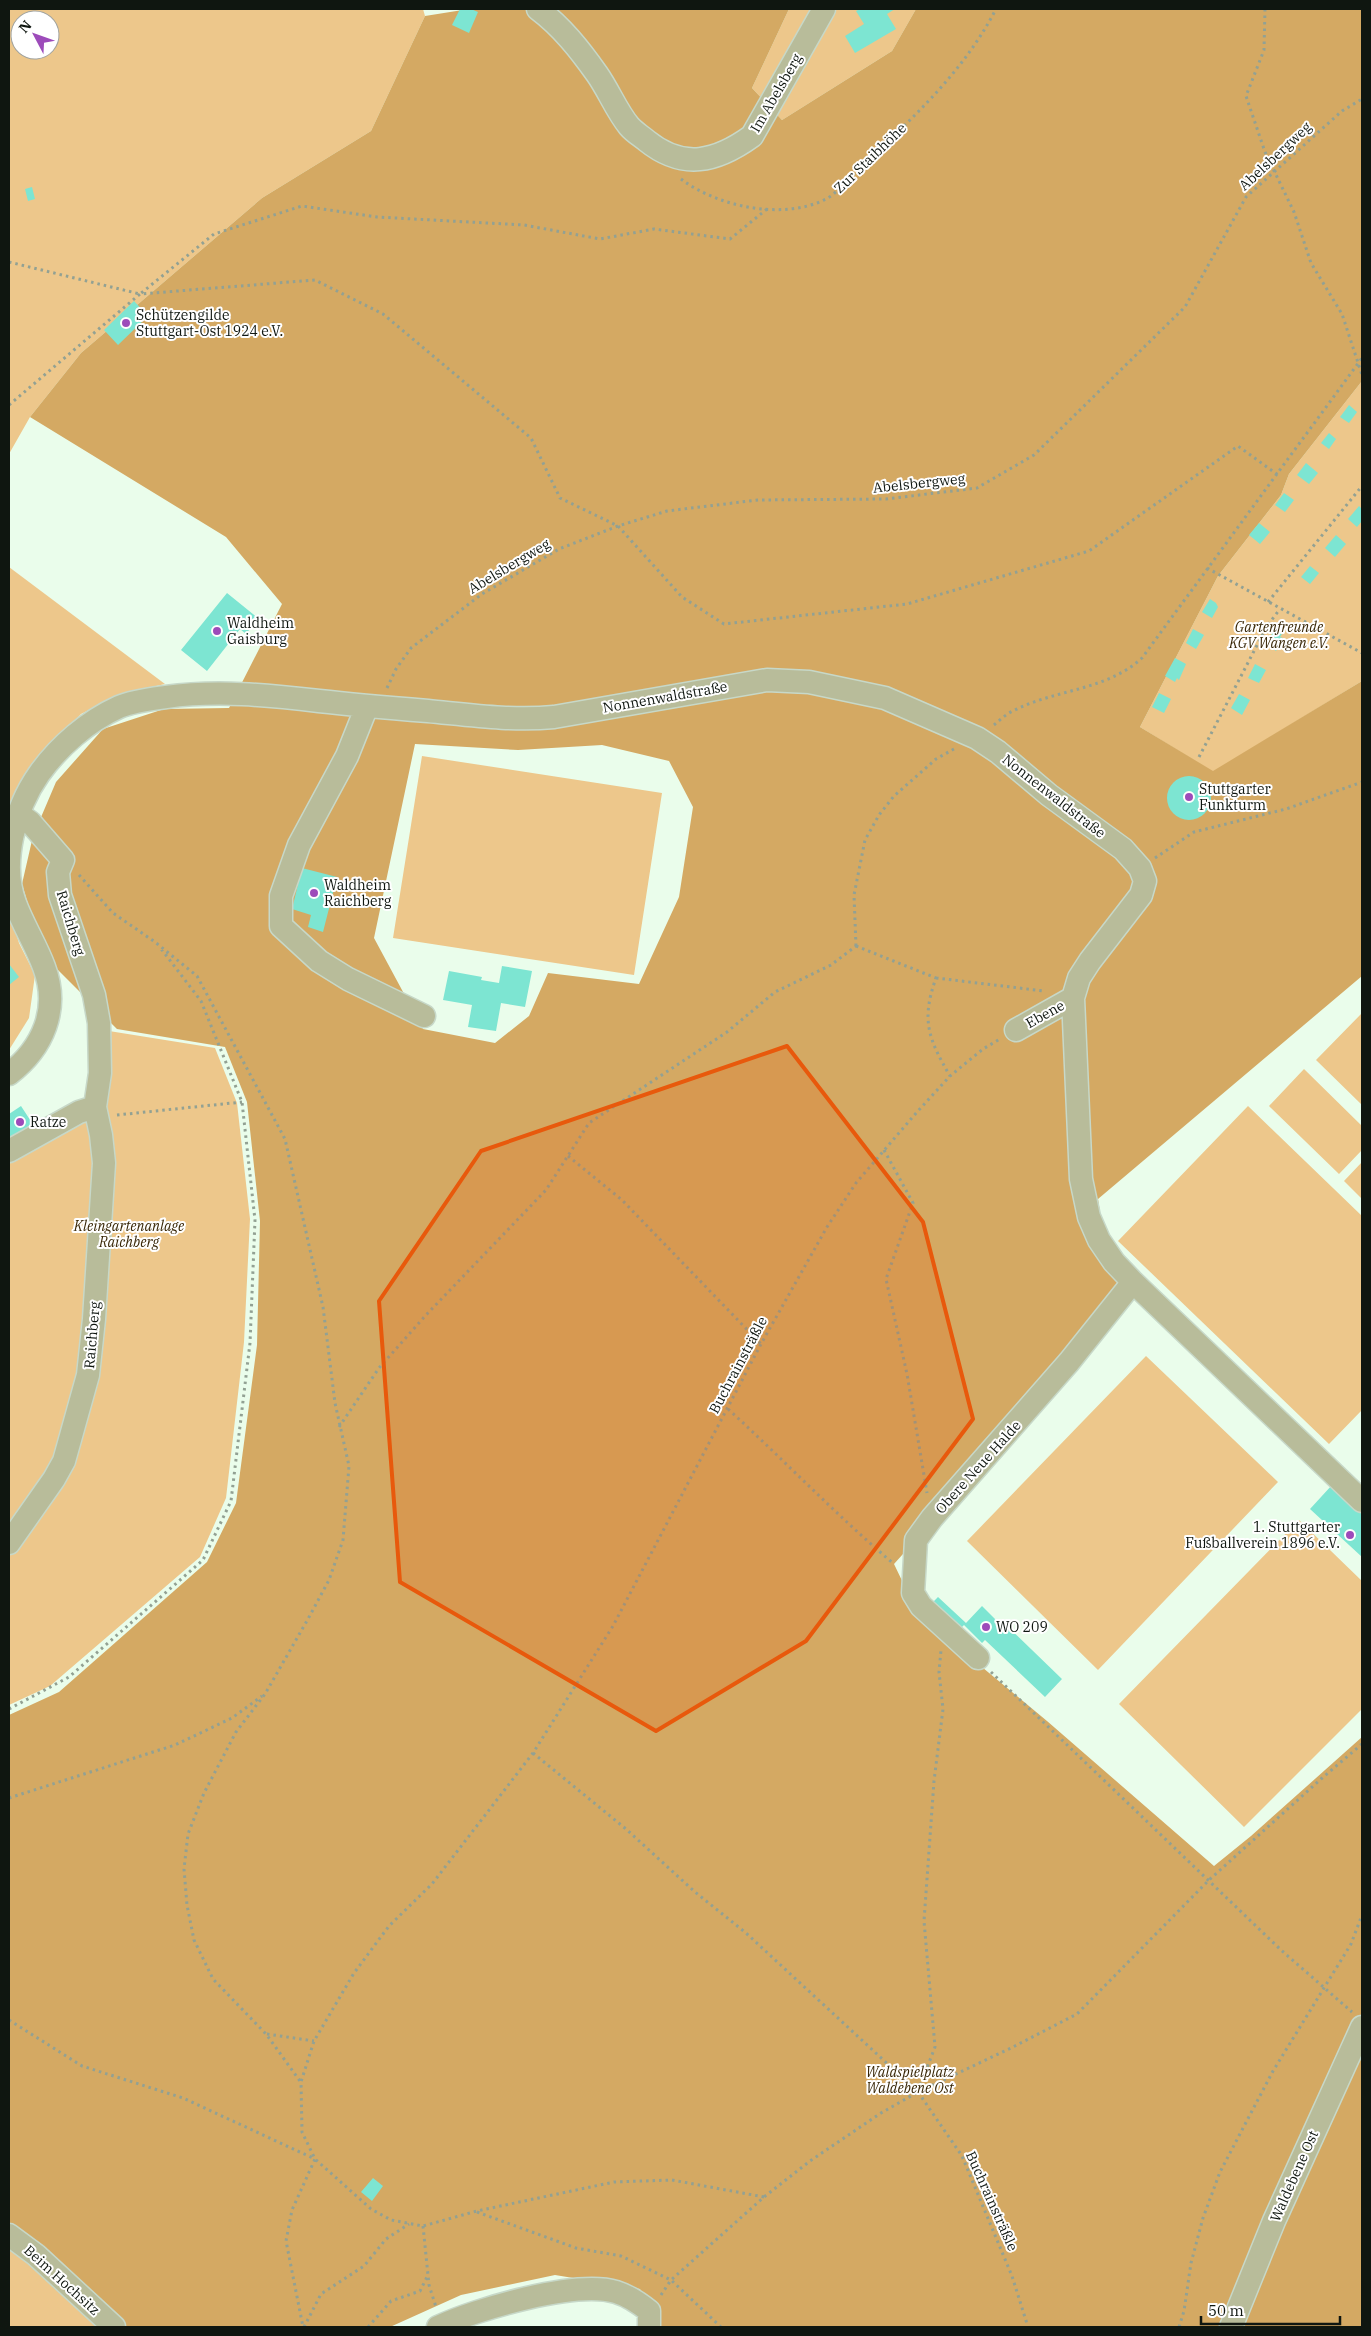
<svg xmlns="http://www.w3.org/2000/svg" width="1371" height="2336" font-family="'IBM Plex Serif',serif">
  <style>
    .green { fill: #edc78b; fill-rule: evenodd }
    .forest { fill: #d4a963; fill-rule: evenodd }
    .building { fill: #7de5d2 }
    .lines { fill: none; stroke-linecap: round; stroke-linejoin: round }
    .minor-casing { stroke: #c7d8c8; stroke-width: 25 }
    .path { stroke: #92a193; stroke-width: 3; stroke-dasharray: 2.5 4; stroke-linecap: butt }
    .minor { stroke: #b8bc9a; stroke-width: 22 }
    .marked { fill: #e8590c; fill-opacity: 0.2; stroke: #e8590c; stroke-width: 4; stroke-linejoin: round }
    .poi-dot { fill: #9d4bba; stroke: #fff; stroke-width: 2 }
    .labels { text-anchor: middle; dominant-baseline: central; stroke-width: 4; stroke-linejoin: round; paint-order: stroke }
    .street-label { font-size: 14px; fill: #0f1610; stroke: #fff }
    .poi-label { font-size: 14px; fill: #0f1610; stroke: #fff; text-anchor: start }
    .park-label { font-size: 14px; font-style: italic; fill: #392707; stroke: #fff }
  </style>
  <rect width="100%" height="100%" fill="#eafdeb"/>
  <path class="green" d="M9 9H423L425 16 371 131 262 198 81 353 30 417 9 454ZM20 20H50V50H20Z
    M789 9H916L892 51 782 120 752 88Z
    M1362 381V681L1213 772 1140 727 1218 576 1281 495 1289 474Z
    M9 567 165 684 121 694 81 714 31 767 9 820Z
    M422 756 662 793 634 975 393 938Z
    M9 910 19 943 35 975 29 1018 9 1050Z
    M1362 1013V1105L1316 1060Z
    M109 1031 215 1048 237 1103 250 1219 244 1342 226 1498 200 1557 50 1686 9 1705V1164L82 1119Z
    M1304 1069 1362 1126V1150L1339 1174 1269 1106Z
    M1248 1106 1362 1216V1410L1329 1444 1118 1241Z
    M1362 1162V1199L1344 1181Z
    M1146 1356 1278 1482 1098 1670 967 1541Z
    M1299 1520 1362 1581V1709L1244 1827 1119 1704Z
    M9 2226 121 2327H9Z"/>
  <path class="forest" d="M469 9H789L752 88 782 120 892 51 916 9H1362V381L1289 474 1281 495 1218 576 1140 727 1213 771 1362 681V976L1098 1199 1102 1225 1131 1300 894 1564 918 1614 1047 1721 1214 1866 1251 1836 1362 1737V2327H656L640 2289 555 2275 461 2295 390 2327H121L9 2226V1715L59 1692 207 1562 236 1503 257 1345 260 1221 247 1102 225 1047 117 1029 54 966 38 938 22 884 33 836 56 782 103 729 164 709 229 708 282 604 226 537 30 417 81 353 262 198 371 131 425 16ZM415 744 518 750 602 745 669 761 693 807 679 897 639 984 548 973 529 1016 495 1043 423 1029 374 938Z"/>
  <path class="building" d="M460 9H471L478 12 469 33 452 25Z
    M860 9H895L887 14 896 29 855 53 845 36 864 24 856 11Z
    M32 187 35 199 28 201 25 189Z
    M134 301 148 316 118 345 104 330Z
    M1349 405 1357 412 1349 423 1340 417Z
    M1329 433 1336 439 1329 449 1321 443Z
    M1306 463 1318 473 1309 484 1297 475Z
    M1284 493 1294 500 1285 512 1275 505Z
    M1359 506 1362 509V521L1357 527 1348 519Z
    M1259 523 1270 532 1260 544 1249 535Z
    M1336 535 1346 544 1335 557 1325 548Z
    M1310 566 1319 573 1310 584 1301 577Z
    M227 593 258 618 246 634 240 629 207 671 181 650Z
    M1210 599 1216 603 1218 607 1212 618 1202 612Z
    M1193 629 1204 635 1196 649 1186 643Z
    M1274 630 1282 634 1280 637 1283 638 1276 651 1267 643Z
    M1175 658 1186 664 1179 680 1177 678 1175 682 1165 676Z
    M1255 664 1266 670 1259 683 1248 678Z
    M1159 693 1171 699 1164 713 1152 707Z
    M1239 694 1250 700 1242 715 1231 708Z
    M1167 798a22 22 0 1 1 44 0a22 22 0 1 1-44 0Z
    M302 868 337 877 323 932 308 927 311 915 292 909Z
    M9 964 19 977 9 985Z
    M502 966 532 971 525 1007 501 1003 496 1031 468 1027 472 1005 443 1000 449 971 482 977 481 980 499 983Z
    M21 1106 36 1129 9 1143V1114Z
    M1332 1485 1362 1513V1557L1310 1509Z
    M938 1597 966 1623 982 1606 1000 1624 1002 1621 1062 1679 1045 1697 985 1640 982 1643 964 1625 960 1629 933 1602Z
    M373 2178 383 2186 372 2201 361 2192Z"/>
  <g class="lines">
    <g class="minor-casing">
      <path id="minor" d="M538 9C562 27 580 50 597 74 609 91 616 110 629 126 634 132 641 136 647 141 683 170 716 162 752 136L824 9
        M367 706 347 756 299 845 281 896V926L319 961 348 979 424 1016
        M1016 1030 1073 998
        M9 1074C43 1048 60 1009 44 967 36 945 23 925 15 903 0 863 15 808 39 774 59 746 88 721 119 707 133 701 151 699 166 697 217 690 267 695 319 701 355 705 391 708 428 711 470 715 512 721 554 717L767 680 809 682 885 698 977 738 998 752 1049 795 1123 849 1140 868 1145 881 1141 895 1090 961 1079 978 1073 998 1081 1179 1089 1217 1099 1240 1114 1262 1133 1282 1362 1501
        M9 1151 79 1112 95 1107
        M9 1543 54 1479 64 1461 88 1375 94 1319 104 1163 101 1135 95 1107 100 1073 99 1023 94 995 60 895 58 872 63 860 30 822 19 814
        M978 1658 921 1606 913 1593 916 1540 932 1518 1069 1362 1133 1282
        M9 2235 36 2255 114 2327
        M438 2327C476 2309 576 2280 616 2292 629 2296 639 2303 649 2311V2327
        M1231 2327 1274 2221 1362 2027"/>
    </g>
    <path class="path" d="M1265 9 1264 50 1246 96 1265 152 1294 212 1311 263 1342 314 1362 375
      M681 179C718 207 782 220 824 200 831 197 837 191 842 186 900 128 958 82 996 9
      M9 262 140 294 214 234 302 206 377 217 524 225 600 239 654 229 730 239 767 209
      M9 405 140 294 315 280 383 314 531 438 560 498 618 526 682 597 724 624 907 604 1089 551 1238 446 1278 475
      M1207 568 1362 653
      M1268 602 1362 486
      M387 688 396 669 411 648 482 594 559 549 618 526 667 511 758 500 886 499 977 488 1034 455 1185 307 1246 197 1342 111 1362 99
      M994 725C1000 720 1006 714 1013 711 1055 689 1106 691 1142 658L1362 358
      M1199 757 1267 626 1280 609
      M1155 858 1194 832 1286 809 1362 782
      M79 875 113 913 155 942 197 976 285 1139 323 1307 335 1403 349 1466 343 1540 329 1580 308 1619 265 1694 236 1732 204 1793 188 1834 184 1869 187 1905 194 1940 213 1979 266 2034 300 2081
      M856 946 854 895 865 840 879 815 894 796 936 759 954 749
      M856 946 936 978C921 1020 928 1038 950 1076
      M936 978 1044 991
      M117 1115 242 1102
      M884 1150 913 1203 886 1279 907 1374 927 1493
      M568 1156 622 1200 761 1344
      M728 1409C784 1460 836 1515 894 1564
      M339 1427 379 1368 426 1315 546 1190 589 1123 727 1032 775 992 831 965 856 946
      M991 1672 1281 1950 1352 2012
      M9 1709 69 1677 203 1560 231 1501 250 1343 255 1220 242 1102 201 1001 159 946
      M533 1753 626 1829 695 1892 746 1933 918 2092 962 2156 1012 2276 1028 2327
      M9 1798 175 1745 232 1718 262 1696
      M9 2020 82 2066 183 2098 315 2159 292 2210 286 2241 303 2327
      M267 2034 314 2041
      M918 2091 935 2047 924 1921 934 1781 943 1709 939 1672 941 1650
      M764 2197 672 2180 614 2182 477 2211 423 2226 391 2220 371 2209 315 2159 302 2132 301 2082 314 2041 354 1973 389 1926 432 1884 533 1753 613 1626 761 1344 827 1227 856 1183 917 1112 950 1076 983 1049 1000 1039
      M477 2212 576 2248 621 2256 671 2280 721 2327
      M423 2226 429 2285 436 2307
      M661 2295 671 2280 764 2197 810 2161 881 2113 918 2092 1011 2048 1077 2014 1209 1880 1321 1779 1362 1744
      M304 2327 321 2294 364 2266 386 2239 409 2224
      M368 2327 391 2301 420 2291 428 2275
      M1179 2327 1184 2311 1191 2263 1203 2218 1220 2172 1273 2071 1351 1944 1362 1915"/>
    <use href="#minor" class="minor"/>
  </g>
  <path class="marked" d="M787 1046 923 1222 973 1419 806 1641 656 1731 400 1582 379 1301 481 1151Z"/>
  <g class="poi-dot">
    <circle cx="126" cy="323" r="5"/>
    <circle cx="217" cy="631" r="5"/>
    <circle cx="1189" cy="797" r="5"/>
    <circle cx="314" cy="893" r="5"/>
    <circle cx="20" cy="1122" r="5"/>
    <circle cx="1350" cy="1535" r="5"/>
    <circle cx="986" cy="1627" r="5"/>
  </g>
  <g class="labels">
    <g class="street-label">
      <text transform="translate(776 93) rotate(-60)">Im Abelsberg</text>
      <text transform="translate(1275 156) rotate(-43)">Abelsbergweg</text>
      <text transform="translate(870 158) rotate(-44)">Zur Staibhöhe</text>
      <text transform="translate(919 483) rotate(-6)">Abelsbergweg</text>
      <text transform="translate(509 566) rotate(-31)">Abelsbergweg</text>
      <text transform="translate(665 697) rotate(-10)">Nonnenwaldstraße</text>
      <text transform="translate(1054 796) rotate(38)">Nonnenwaldstraße</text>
      <text transform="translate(71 923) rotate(73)">Raichberg</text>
      <text transform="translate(1045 1014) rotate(-29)">Ebene</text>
      <text transform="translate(92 1335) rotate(-85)">Raichberg</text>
      <text transform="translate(738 1365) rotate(-62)">Buchrainsträßle</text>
      <text transform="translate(978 1467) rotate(-48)">Obere Neue Halde</text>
      <text transform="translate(1294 2176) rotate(-66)">Waldebene Ost</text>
      <text transform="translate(992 2201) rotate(66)">Buchrainsträßle</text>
      <text transform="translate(62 2280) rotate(42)">Beim Hochsitz</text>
    </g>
    <g class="poi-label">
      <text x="136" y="315">Schützengilde<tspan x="136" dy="16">Stuttgart-Ost 1924 e.V.</tspan></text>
      <text x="227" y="623">Waldheim<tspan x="227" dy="16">Gaisburg</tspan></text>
      <text x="1199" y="789">Stuttgarter<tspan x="1199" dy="16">Funkturm</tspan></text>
      <text x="324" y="885">Waldheim<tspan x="324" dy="16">Raichberg</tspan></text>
      <text x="30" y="1122">Ratze</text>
      <text x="1340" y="1527" text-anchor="end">1. Stuttgarter<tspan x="1340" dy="16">Fußballverein 1896 e.V.</tspan></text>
      <text x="996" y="1627">WO 209</text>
    </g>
    <g class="park-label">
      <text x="1279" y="627">Gartenfreunde<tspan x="1279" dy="16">KGV Wangen e.V.</tspan></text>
      <text x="129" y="1226">Kleingartenanlage<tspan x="129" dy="16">Raichberg</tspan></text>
      <text x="910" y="2072">Waldspielplatz<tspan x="910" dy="16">Waldebene Ost</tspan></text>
    </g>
  </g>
  <rect width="1371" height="2336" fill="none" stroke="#0f1610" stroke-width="20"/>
  <g transform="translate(35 35) rotate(311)"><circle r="24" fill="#ffffff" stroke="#9fa29f"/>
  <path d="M0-4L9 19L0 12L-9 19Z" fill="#9d4bba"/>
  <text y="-8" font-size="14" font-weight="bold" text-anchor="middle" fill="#0f1610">N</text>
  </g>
  <path d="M1201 2316v8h139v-8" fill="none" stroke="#0f1610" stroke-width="2.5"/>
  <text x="1208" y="2316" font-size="15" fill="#0f1610" stroke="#ffffff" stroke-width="4" paint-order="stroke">50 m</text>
</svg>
